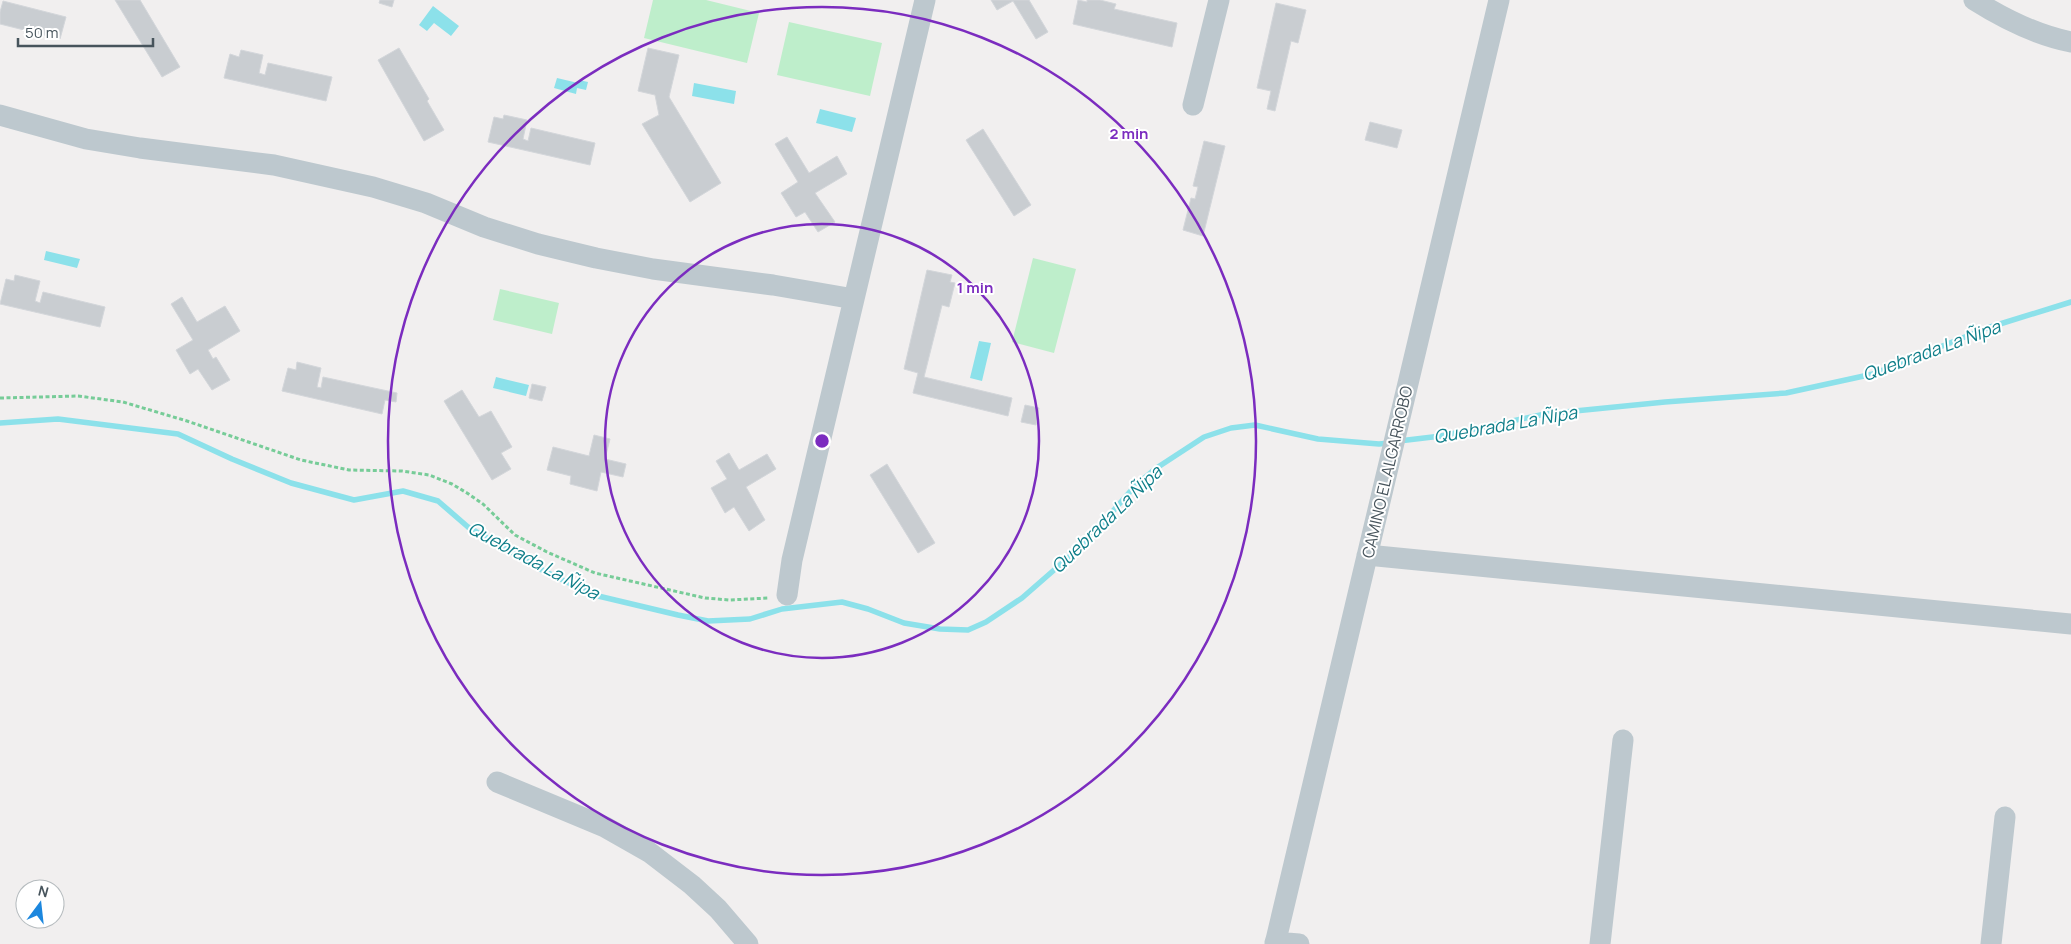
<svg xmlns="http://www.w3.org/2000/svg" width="2071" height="944" font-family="Manrope,sans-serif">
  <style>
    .green { fill: #beeecb }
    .water { fill: #8ce1ea }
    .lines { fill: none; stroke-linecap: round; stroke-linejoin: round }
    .stream { stroke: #8ce1ea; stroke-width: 5.5 }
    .building { fill: #c9cdd1; stroke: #d3d6da }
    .path { stroke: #77cc98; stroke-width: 3; stroke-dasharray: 4 2.5; stroke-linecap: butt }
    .minor { stroke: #bdc8ce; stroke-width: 21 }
    .ring { fill: none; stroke: #7b2cbf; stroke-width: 2.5 }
    .labels { text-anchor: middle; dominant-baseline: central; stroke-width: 4; stroke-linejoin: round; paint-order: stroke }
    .street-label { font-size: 16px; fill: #47545c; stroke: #fff }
    .water-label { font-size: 18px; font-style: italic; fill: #0f7e89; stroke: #fff }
    .centre { fill: #7b2cbf; stroke: #fff; stroke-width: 2.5 }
    .ring-label { font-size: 15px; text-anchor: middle; font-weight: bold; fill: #7b2cbf; stroke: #fff; stroke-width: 4; stroke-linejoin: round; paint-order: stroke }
  </style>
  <rect width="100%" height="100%" fill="#f1efef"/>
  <path class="green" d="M653 0H706L759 13 747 63 644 38Z
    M789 22 882 43 870 96 777 75Z
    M1033 258 1076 269 1054 353 1012 342Z
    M500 289 559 303 552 334 493 320Z"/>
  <path class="water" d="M433 6 459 26 451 36 434 23 427 31 419 25Z
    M557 78 578 83 579 80 588 82 586 90 577 88 576 94 554 88Z
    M694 83 736 91 734 104 692 96Z
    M820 109 856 118 852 132 816 123Z
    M46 251 80 259 77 268 44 260Z
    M979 341 991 343 982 381 970 378Z
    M496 377 529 385 526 396 493 388Z"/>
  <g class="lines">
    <path class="stream" d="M0 423 58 419 178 434 232 459 291 483 354 500 403 491 438 501 468 527 544 571 594 595 678 615 708 621 750 619 782 609 842 602 868 609 904 623 940 629 968 630 986 622 1022 598 1085 543 1135 486 1155 469 1204 437 1231 428 1255 425 1318 439 1379 444 1390 443
      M1399 441 1441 436 1545 414 1665 402 1786 393 1873 374 1987 328 2071 302"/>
  </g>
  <path class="building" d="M115 0H140L180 67 162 77Z
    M380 0H394L392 7 379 3Z
    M991 0H1029L1048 32 1036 39 1013 1 997 10Z
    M1078 0 1087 2V0H1100L1116 4 1114 9 1177 23 1172 47 1073 24Z
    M3 1 66 17 60 39 0 24V12Z
    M1276 3 1306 10 1298 43 1291 41 1275 111 1267 109 1271 91 1257 88Z
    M399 48 429 99 427 101 444 130 424 141 378 60Z
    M648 48 679 55 669 97 721 183 690 202 642 124 659 115 655 95 638 91Z
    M241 50 263 55 259 73 265 75 268 63 332 77 326 101 224 78 230 54 239 57Z
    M504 115 527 120 523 139 528 141 531 128 595 143 590 165 488 142 494 117 503 119Z
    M1370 122 1402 130 1397 148 1365 140Z
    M983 129 1031 205 1014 216 966 140Z
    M787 137 809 173 837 156 847 174 815 193 835 222 818 232 805 212 796 217 781 193 798 182 775 144Z
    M1204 141 1225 146 1203 236 1183 230 1191 198 1195 199 1198 187 1193 186Z
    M927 270 952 275 950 282 955 283 949 307 942 305 924 377 1012 398 1008 416 913 393 918 373 904 369Z
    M15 275 40 281 35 301 40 303 43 292 105 307 100 327 0 304 6 279 14 281Z
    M182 297 197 322 225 306 240 331 208 350 213 359 216 357 230 380 212 390 198 369 190 374 176 350 193 340 171 304Z
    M297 362 321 368 317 387 321 388 323 377 397 393 396 402 385 400 382 414 282 391 288 368 296 370Z
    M532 384 546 387 542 401 529 398Z
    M462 390 479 417 491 411 512 447 501 453 511 469 492 480 444 401Z
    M1025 405 1039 408 1036 425 1021 422Z
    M594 435 610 439 605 459 626 464 623 477 601 472 597 491 570 484 571 476 547 470 553 447 589 456Z
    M729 453 739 470 767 454 776 469 746 487 765 520 749 531 734 507 725 513 711 488 727 479 716 461Z
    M887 464 935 543 918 553 870 475Z"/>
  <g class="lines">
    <path class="path" d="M0 398 78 396 123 402 187 421 301 460 349 470 402 471 429 475 452 484 467 493 483 504 515 535 547 552 595 573 705 598 729 600 769 598"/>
    <path class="minor" d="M1974 0C2004 19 2036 35 2071 42
      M1193 105 1219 0
      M0 115 86 139 140 148 274 165 373 187 426 203 484 227 538 244 596 258 653 269 773 285 854 299
      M1367 555 2071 624
      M787 595 792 560 925 0
      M497 782 605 827 649 852 692 885 718 909 748 944
      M1275 942 1299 944
      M1275 944 1499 0
      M1600 944 1623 740
      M1991 944 2005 817"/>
  </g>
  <g class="ring">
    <circle cx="822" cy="441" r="217"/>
    <circle cx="822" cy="441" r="434"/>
  </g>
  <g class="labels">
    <g class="street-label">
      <text transform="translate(1387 472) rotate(-77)">CAMINO EL ALGARROBO</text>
    </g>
    <g class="water-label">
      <text transform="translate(1931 350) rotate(-20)">Quebrada La Ñipa</text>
      <text transform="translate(1505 424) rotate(-10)">Quebrada La Ñipa</text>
      <text transform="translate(1106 519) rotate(-44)">Quebrada La Ñipa</text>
      <text transform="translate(534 560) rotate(28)">Quebrada La Ñipa</text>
    </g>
  </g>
  <circle cx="822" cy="441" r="8" class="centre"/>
  <g class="ring-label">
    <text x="1129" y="139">2 min</text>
    <text x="975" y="293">1 min</text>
  </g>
  <g transform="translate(40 904) rotate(15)"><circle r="24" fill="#ffffff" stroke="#b5bbbe"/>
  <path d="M0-4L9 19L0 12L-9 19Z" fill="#1c87de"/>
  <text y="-8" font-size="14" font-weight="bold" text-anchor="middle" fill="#47545c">N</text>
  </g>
  <path d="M18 38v8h135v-8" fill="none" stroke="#47545c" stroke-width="2.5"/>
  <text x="25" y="38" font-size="15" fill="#47545c" stroke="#ffffff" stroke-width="4" paint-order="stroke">50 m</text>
</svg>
